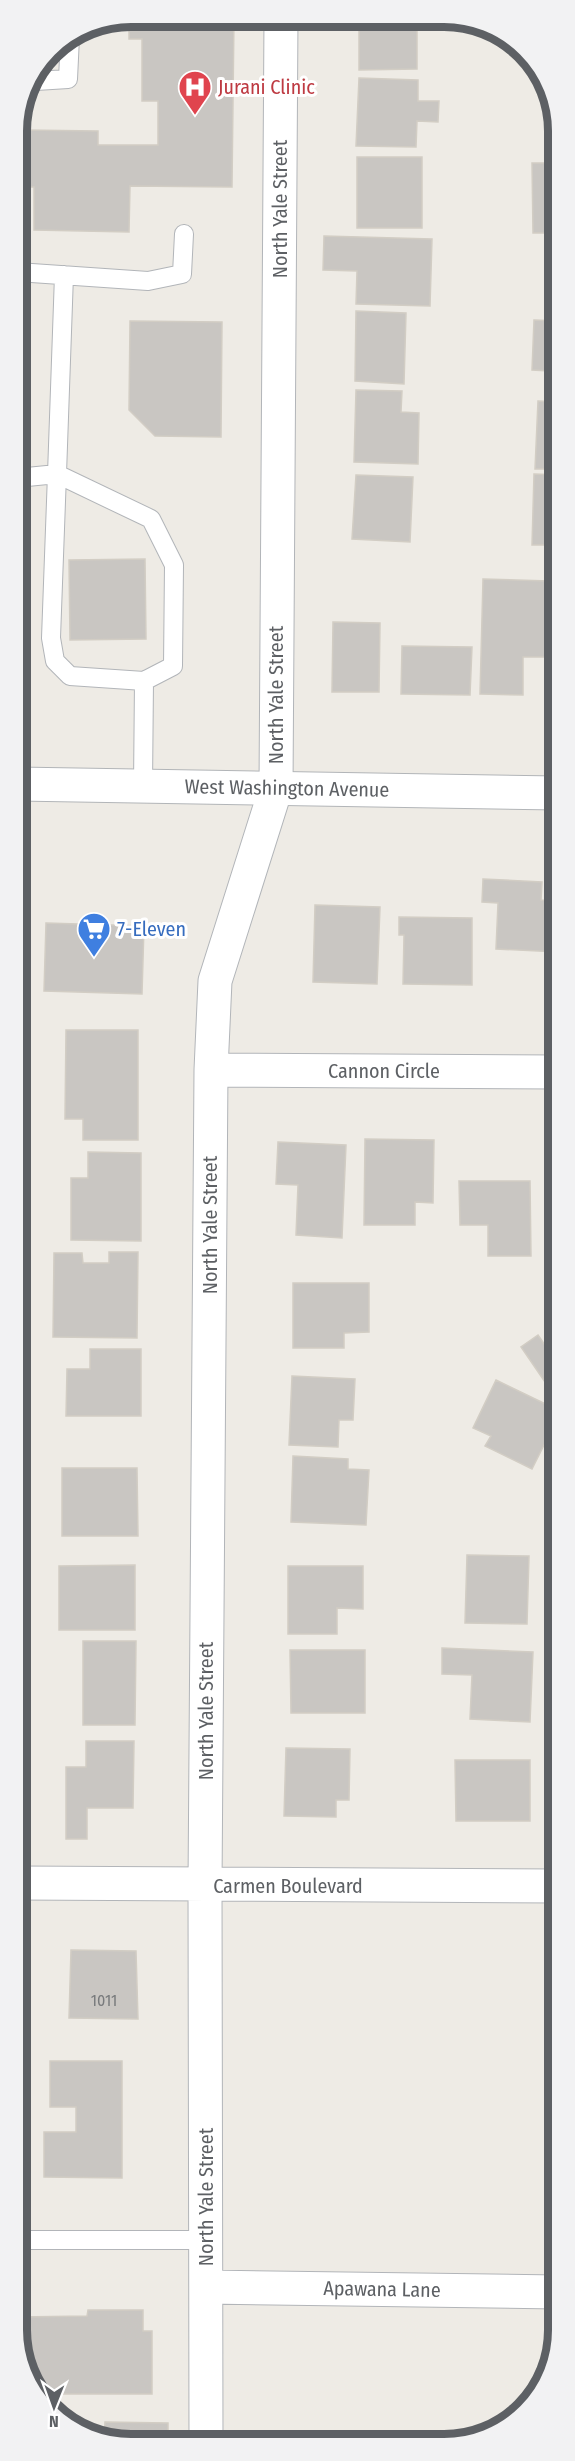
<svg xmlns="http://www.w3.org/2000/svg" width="575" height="2461" font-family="'Fira Sans Condensed',sans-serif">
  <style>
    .building { fill: #c9c6c2; stroke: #d2cdc4; stroke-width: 1.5 }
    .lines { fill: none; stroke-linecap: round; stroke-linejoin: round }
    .lane-casing { stroke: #b2b5b9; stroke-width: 20 }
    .street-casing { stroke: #b2b5b9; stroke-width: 35 }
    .secondary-casing { stroke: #b2b5b8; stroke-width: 35 }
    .lane { stroke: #fff; stroke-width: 18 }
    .street { stroke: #fff; stroke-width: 33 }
    .secondary { stroke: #fff; stroke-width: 33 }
    .labels { text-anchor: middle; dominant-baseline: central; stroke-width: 6; stroke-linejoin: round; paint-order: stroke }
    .number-label { font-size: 16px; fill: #787a7c }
    .health-label { font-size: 20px; fill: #be3a42; stroke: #fff; text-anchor: start }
    .street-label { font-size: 20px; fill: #5d6064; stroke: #fff }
    .shop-label { font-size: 20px; fill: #366cbe; stroke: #fff; text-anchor: start }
    .rim { fill: none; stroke: #5d6064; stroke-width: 8 }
  </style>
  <rect width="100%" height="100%" fill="#eeebe5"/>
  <path class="building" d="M129 17H234L232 187 130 186 129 232 34 230V187H24V130L98 131V145H158V101H142V39H129Z
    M359 18H417V69L359 70Z
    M359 78 418 80V101H439L438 122 417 121 416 147 356 146Z
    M555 111 557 116V154H555Z
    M357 157H422V228H357Z
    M532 163H557L558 233H533Z
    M324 236 432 239 430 306 356 304 357 271 323 270Z
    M552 242H558V313H552Z
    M356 311 406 313 404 384 355 381Z
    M534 320 558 321V387H549L550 371 532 370Z
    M130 321 222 322 221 437 155 436 129 410Z
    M356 390 402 391 401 412 419 413 418 464 354 462Z
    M538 401 558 402V469H535Z
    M534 474 558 475V545H532Z
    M356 475 413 477 410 542 352 539Z
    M145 559 146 639 70 640 69 560Z
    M483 579 549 581 547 657H523V695L480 694Z
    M333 622 380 623 379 692H332Z
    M402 646 472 647 470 695 401 694Z
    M483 879 542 882 541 900 558 901V952L496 949 498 903 482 902Z
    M315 905 380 907 377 984 313 982Z
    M399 917 472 918V985L403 984 404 935H399Z
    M46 923 144 926 142 994 44 991Z
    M66 1030H138V1140H83V1119H65Z
    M365 1139 434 1140 433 1203 415 1202V1225H364Z
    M278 1142 346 1145 342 1238 296 1235 298 1185 276 1184Z
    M88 1152 141 1153V1241L71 1240V1178H88Z
    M459 1181H530L531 1256H488V1225H460Z
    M553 1185H558V1258H554Z
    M109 1252H138L137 1338 53 1337 54 1253H82L83 1263H109Z
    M293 1283H369V1332L344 1333V1348H293Z
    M538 1335 549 1351 558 1345V1401L521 1347Z
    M90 1349H141V1416H66L67 1369H90Z
    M292 1376 355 1379 353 1420H339L338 1447 289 1445Z
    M496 1380 558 1410V1417L532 1469 485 1446 491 1436 473 1428Z
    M293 1456 348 1459V1469L369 1470 366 1525 291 1522Z
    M62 1468H137L138 1536H62Z
    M467 1555 529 1556 527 1624 465 1623Z
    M135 1565V1630H59V1566Z
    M288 1566H363V1609L337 1608V1634H288Z
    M83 1641H136L135 1725H83Z
    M442 1648 533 1652 530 1722 470 1719 472 1675 442 1674Z
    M290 1650H365V1713H291Z
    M86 1741H134L133 1808H87V1839H66V1767H86Z
    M286 1748 350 1749 349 1800H336V1817L284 1816Z
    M455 1760H530V1821H456Z
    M71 1950 136 1951 138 2019 69 2018Z
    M50 2061H122V2178L44 2177V2132H76V2107H50Z
    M88 2310H143V2331H152V2394H40L18 2347V2317L87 2316Z
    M105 2422 168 2423V2442H108L104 2440Z"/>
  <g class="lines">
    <g class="lane-casing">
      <path id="lane" d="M36 81 68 79 70 37
        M17 272 148 281 182 274 184 234
        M17 478 57 474 64 275
        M143 786 144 681 70 676 55 661 51 638 57 474 151 519 174 565 173 666 144 681
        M17 2240H206"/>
    </g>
    <g class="street-casing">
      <path id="street" d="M211 1070 558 1072
        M17 1883 558 1886
        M206 2287 558 2292
        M206 2443 205 1886 211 1070 215 981 276 788 281 18"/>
    </g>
    <g class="secondary-casing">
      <path id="secondary" d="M17 784 558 793"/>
    </g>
    <use href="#lane" class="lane"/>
    <use href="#street" class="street"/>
    <use href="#secondary" class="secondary"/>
  </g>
  <defs>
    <g id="hospital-pin" transform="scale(1.725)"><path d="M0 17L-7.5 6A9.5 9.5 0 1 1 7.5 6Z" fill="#e0444e" stroke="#fff"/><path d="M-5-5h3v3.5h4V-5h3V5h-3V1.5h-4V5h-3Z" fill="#fff"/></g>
    <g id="supermarket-pin" transform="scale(1.725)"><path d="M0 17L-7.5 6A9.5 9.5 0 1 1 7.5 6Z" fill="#3f7fe0" stroke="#fff"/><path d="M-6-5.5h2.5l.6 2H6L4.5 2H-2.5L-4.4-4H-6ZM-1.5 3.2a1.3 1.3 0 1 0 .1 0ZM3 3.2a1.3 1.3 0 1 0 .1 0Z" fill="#fff"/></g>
  </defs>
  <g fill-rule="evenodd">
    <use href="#hospital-pin" x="195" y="87"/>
    <use href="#supermarket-pin" x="94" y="929"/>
  </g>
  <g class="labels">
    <g class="number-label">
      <text x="104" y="2000">1011</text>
    </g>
    <g class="health-label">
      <text x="218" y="87">Jurani Clinic</text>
    </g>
    <g class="street-label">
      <text transform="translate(280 209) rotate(-90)">North Yale Street</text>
      <text transform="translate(276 695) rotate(-90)">North Yale Street</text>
      <text transform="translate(287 788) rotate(1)">West Washington Avenue</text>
      <text x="384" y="1071">Cannon Circle</text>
      <text transform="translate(210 1225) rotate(-90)">North Yale Street</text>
      <text transform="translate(206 1711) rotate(-90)">North Yale Street</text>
      <text x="288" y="1886">Carmen Boulevard</text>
      <text transform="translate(206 2197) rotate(-90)">North Yale Street</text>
      <text transform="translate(382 2289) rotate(1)">Apawana Lane</text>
    </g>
    <g class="shop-label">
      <text x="117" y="929">7-Eleven</text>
    </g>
  </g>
  <path d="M0 0H575V2461H0ZM131 27H444A104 104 0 0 1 548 131V2330A104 104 0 0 1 444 2434H131A104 104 0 0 1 27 2330V131A104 104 0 0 1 131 27Z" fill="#f2f2f3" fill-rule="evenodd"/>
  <path class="rim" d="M131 27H444A104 104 0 0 1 548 131V2330A104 104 0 0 1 444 2434H131A104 104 0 0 1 27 2330V131A104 104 0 0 1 131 27Z"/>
  <g transform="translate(54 2407) rotate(181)" stroke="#ffffff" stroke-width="4.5" paint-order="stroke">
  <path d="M0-4.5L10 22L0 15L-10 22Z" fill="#5d6064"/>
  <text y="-9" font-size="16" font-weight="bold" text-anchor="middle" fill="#5d6064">N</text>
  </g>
</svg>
